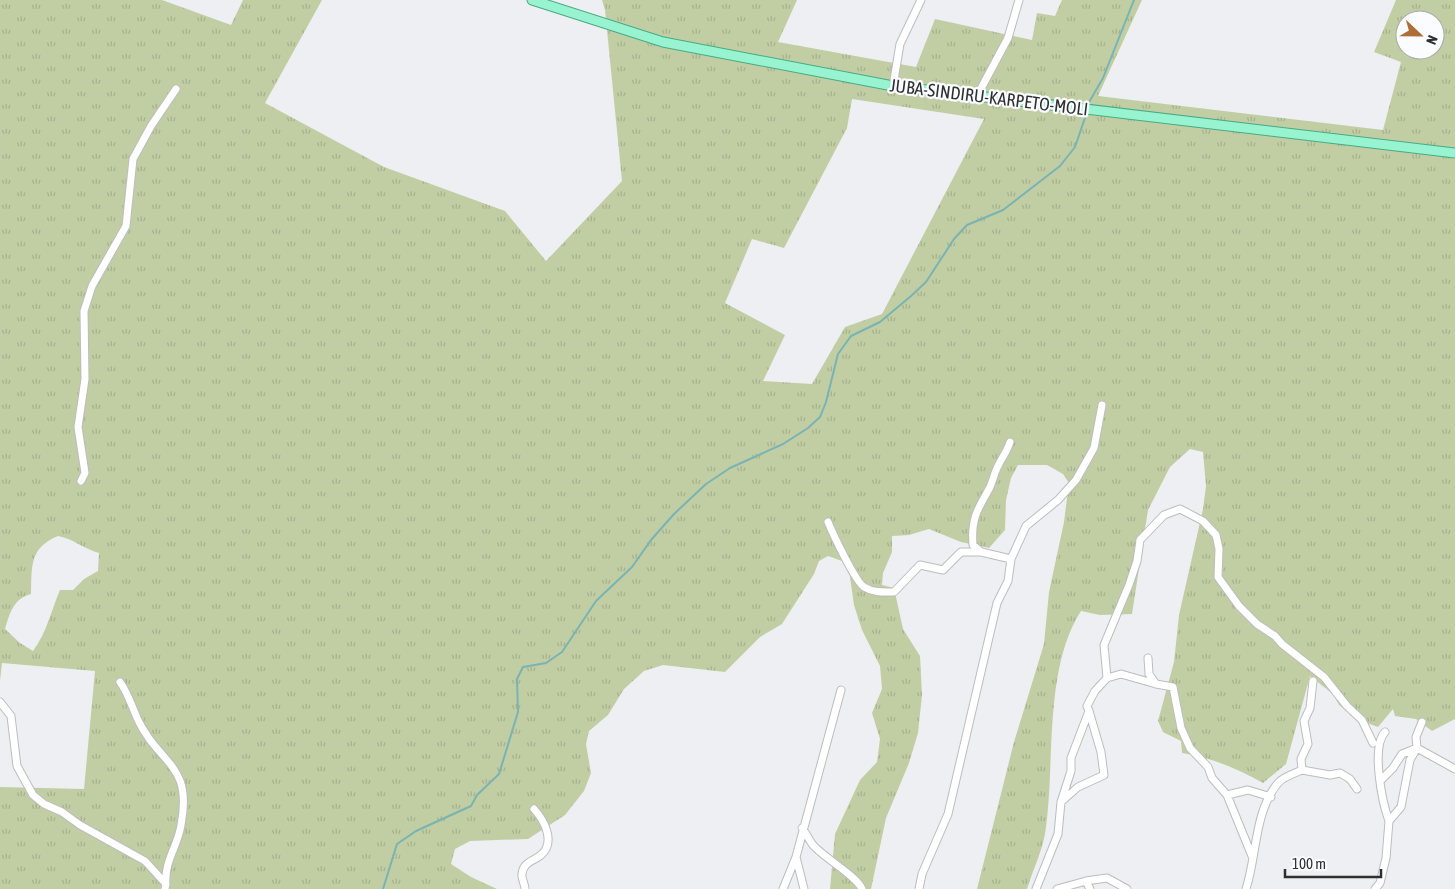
<svg xmlns="http://www.w3.org/2000/svg" width="1455" height="889" font-family="'Asap Condensed',sans-serif">
  <style>
    .grass { fill: url(#grass-tufts); fill-rule: evenodd }
    .lines { fill: none; stroke-linecap: round; stroke-linejoin: round }
    .stream { stroke: #79b3b3; stroke-width: 2 }
    .minor-casing { stroke: #bcbdc0; stroke-width: 9 }
    .major-casing { stroke: #47aa84; stroke-width: 11 }
    .minor { stroke: #fff; stroke-width: 7 }
    .major { stroke: #98f4d0; stroke-width: 9 }
    .labels { text-anchor: middle; dominant-baseline: central; stroke-width: 4.5; stroke-linejoin: round; paint-order: stroke }
    .street-label { font-size: 18px; fill: #2f2f30; stroke: #fbfcff }
  </style>
  <defs>
    <pattern id="grass-tufts" width="24" height="20" patternUnits="userSpaceOnUse" patternTransform="scale(1.25)"><rect width="24" height="20" fill="#c1cea4"/><path d="M3 7l-1-3M5 7V3M7 7l1-3M15 17l-1-3M17 17v-4M19 17l1-3" fill="none" stroke="#a6b18e"/></pattern>
  </defs>
  <rect width="100%" height="100%" fill="#eeeff2"/>
  <path class="grass" d="M0 0H162L231 25 243 0H322L265 103 384 167 505 211 546 261 622 181 605 10 602 0H797L778 42 916 67 935 19 1032 40 1037 13 1055 16 1062 0H1142L1098 96 1383 130 1401 62 1374 52 1396 0H1455V719L1432 731 1416 719 1395 716 1393 709 1378 727 1359 720 1339 705 1333 694 1310 676 1286 764 1263 783C1236 768 1212 758 1182 753L1181 741 1163 732 1158 721 1174 662 1179 615 1203 509 1206 486 1203 452 1190 449 1170 467 1148 510 1132 614 1100 615 1081 611C1044 668 1055 761 1046 827 1044 848 1033 869 1027 889H977L1014 742 1044 644 1049 592 1064 522 1069 483 1063 474 1047 465H1018L1011 478 1006 500 1005 530 989 548 961 542 929 529 909 535 892 536V552L883 573 882 585 894 588 903 629 920 656 922 695 918 733 909 763 886 818 871 889H830L835 834 860 780 877 762 880 739 872 713 882 689 880 666 862 630 854 605 849 570 842 561 828 556 819 561 814 574 782 624 760 637 725 672 663 665 644 671 624 689 608 715 589 731 586 744 591 773 584 791 565 815 528 839 470 841 455 849 451 864 471 877 497 889H0V787L84 789 95 671 2 663 0 681ZM1405 20H1435V50H1405ZM852 99 984 119 882 314 845 327 812 384 763 381 785 335 725 303 752 239 784 248 847 128ZM58 536C74 539 84 549 99 553L98 571 84 579 73 590H60C51 611 47 632 33 651L20 643 5 629C10 613 13 599 31 594 32 566 29 548 58 536Z"/>
  <g class="lines">
    <path class="stream" d="M1088 104 1103 78 1134 0
      M383 889 397 844 416 831 471 806 477 795 499 774 518 712 517 679 523 667 546 663 562 652 596 601 632 567 651 540 674 514 706 484 730 468 783 444 808 428 820 417 826 402 838 354 851 336 880 322 911 296 926 282 954 239 967 225 1003 210 1060 166 1075 147 1087 112"/>
    <g class="minor-casing">
      <path id="minor" d="M893 86 900 44 921 0
        M977 96 1008 38 1019 0
        M81 481 85 473 78 427 85 379 84 311 92 286 126 226 133 159 151 126 176 89
        M828 522C833 534 855 581 864 587 874 593 883 592 894 592L920 565 943 570 961 552H981L1011 559 1008 581 997 603 948 814 922 874 919 889
        M981 552 973 545C971 519 977 510 989 489 993 482 994 473 998 466 1002 457 1007 452 1010 442
        M1011 559 1026 526 1058 500 1076 480 1094 448 1102 405
        M1148 658 1149 674 1156 684 1173 687 1181 728 1190 748 1208 767 1212 778 1227 795 1252 856
        M1107 678 1121 674 1156 684
        M120 682C128 693 132 707 138 720 159 765 193 763 181 825 178 846 164 861 166 884
        M0 702 11 716 17 766 33 795 44 804 62 812 80 825 145 861 166 884 165 889
        M1385 732C1371 747 1382 802 1389 821
        M1302 770 1330 775 1340 773 1350 779 1357 789
        M1381 780 1393 768 1402 754 1417 748 1455 769
        M1227 795 1248 790 1271 797
        M1061 802 1078 787 1104 775 1101 752 1089 711
        M802 828C806 833 809 840 813 845 824 858 857 876 862 889
        M796 857 804 889
        M1086 881 1107 878 1127 889
        M525 889C525 884 521 878 522 874 523 862 534 861 541 855 556 842 544 820 534 809
        M783 889 796 857 841 690
        M1036 889 1058 834 1061 802 1071 771V758L1089 711 1087 706 1095 691 1107 678 1104 645 1129 585 1137 561 1140 540 1164 515 1180 509 1203 521 1216 535 1219 549 1218 577 1239 606 1257 624 1275 636 1282 644 1324 677 1347 706 1362 720 1373 743
        M1057 889 1086 881 1090 889
        M1246 889C1257 855 1254 812 1278 783 1283 777 1295 773 1302 770L1301 759 1308 744 1304 721 1310 708 1313 681
        M1375 889 1380 883 1386 858 1389 821 1401 807 1410 760 1417 748 1416 737 1422 722"/>
    </g>
    <g class="major-casing">
      <path id="major" d="M532 0 663 42 893 86 1455 153"/>
    </g>
    <use href="#minor" class="minor"/>
    <use href="#major" class="major"/>
  </g>
  <g class="labels">
    <g class="street-label">
      <text transform="translate(989 97) rotate(7)">JUBA-SINDIRU-KARPETO-MOLI</text>
    </g>
  </g>
  <g transform="translate(1420 35) rotate(112)"><circle r="24" fill="#fbfcff" stroke="#a9aaac"/>
  <path d="M0-4L9 19L0 12L-9 19Z" fill="#ae6e37"/>
  <text y="-8" font-size="14" font-weight="bold" text-anchor="middle" fill="#2f2f30">N</text>
  </g>
  <path d="M1285 869v8h96v-8" fill="none" stroke="#2f2f30" stroke-width="2.5"/>
  <text x="1292" y="869" font-size="15" fill="#2f2f30" stroke="#fbfcff" stroke-width="4" paint-order="stroke">100 m</text>
</svg>
